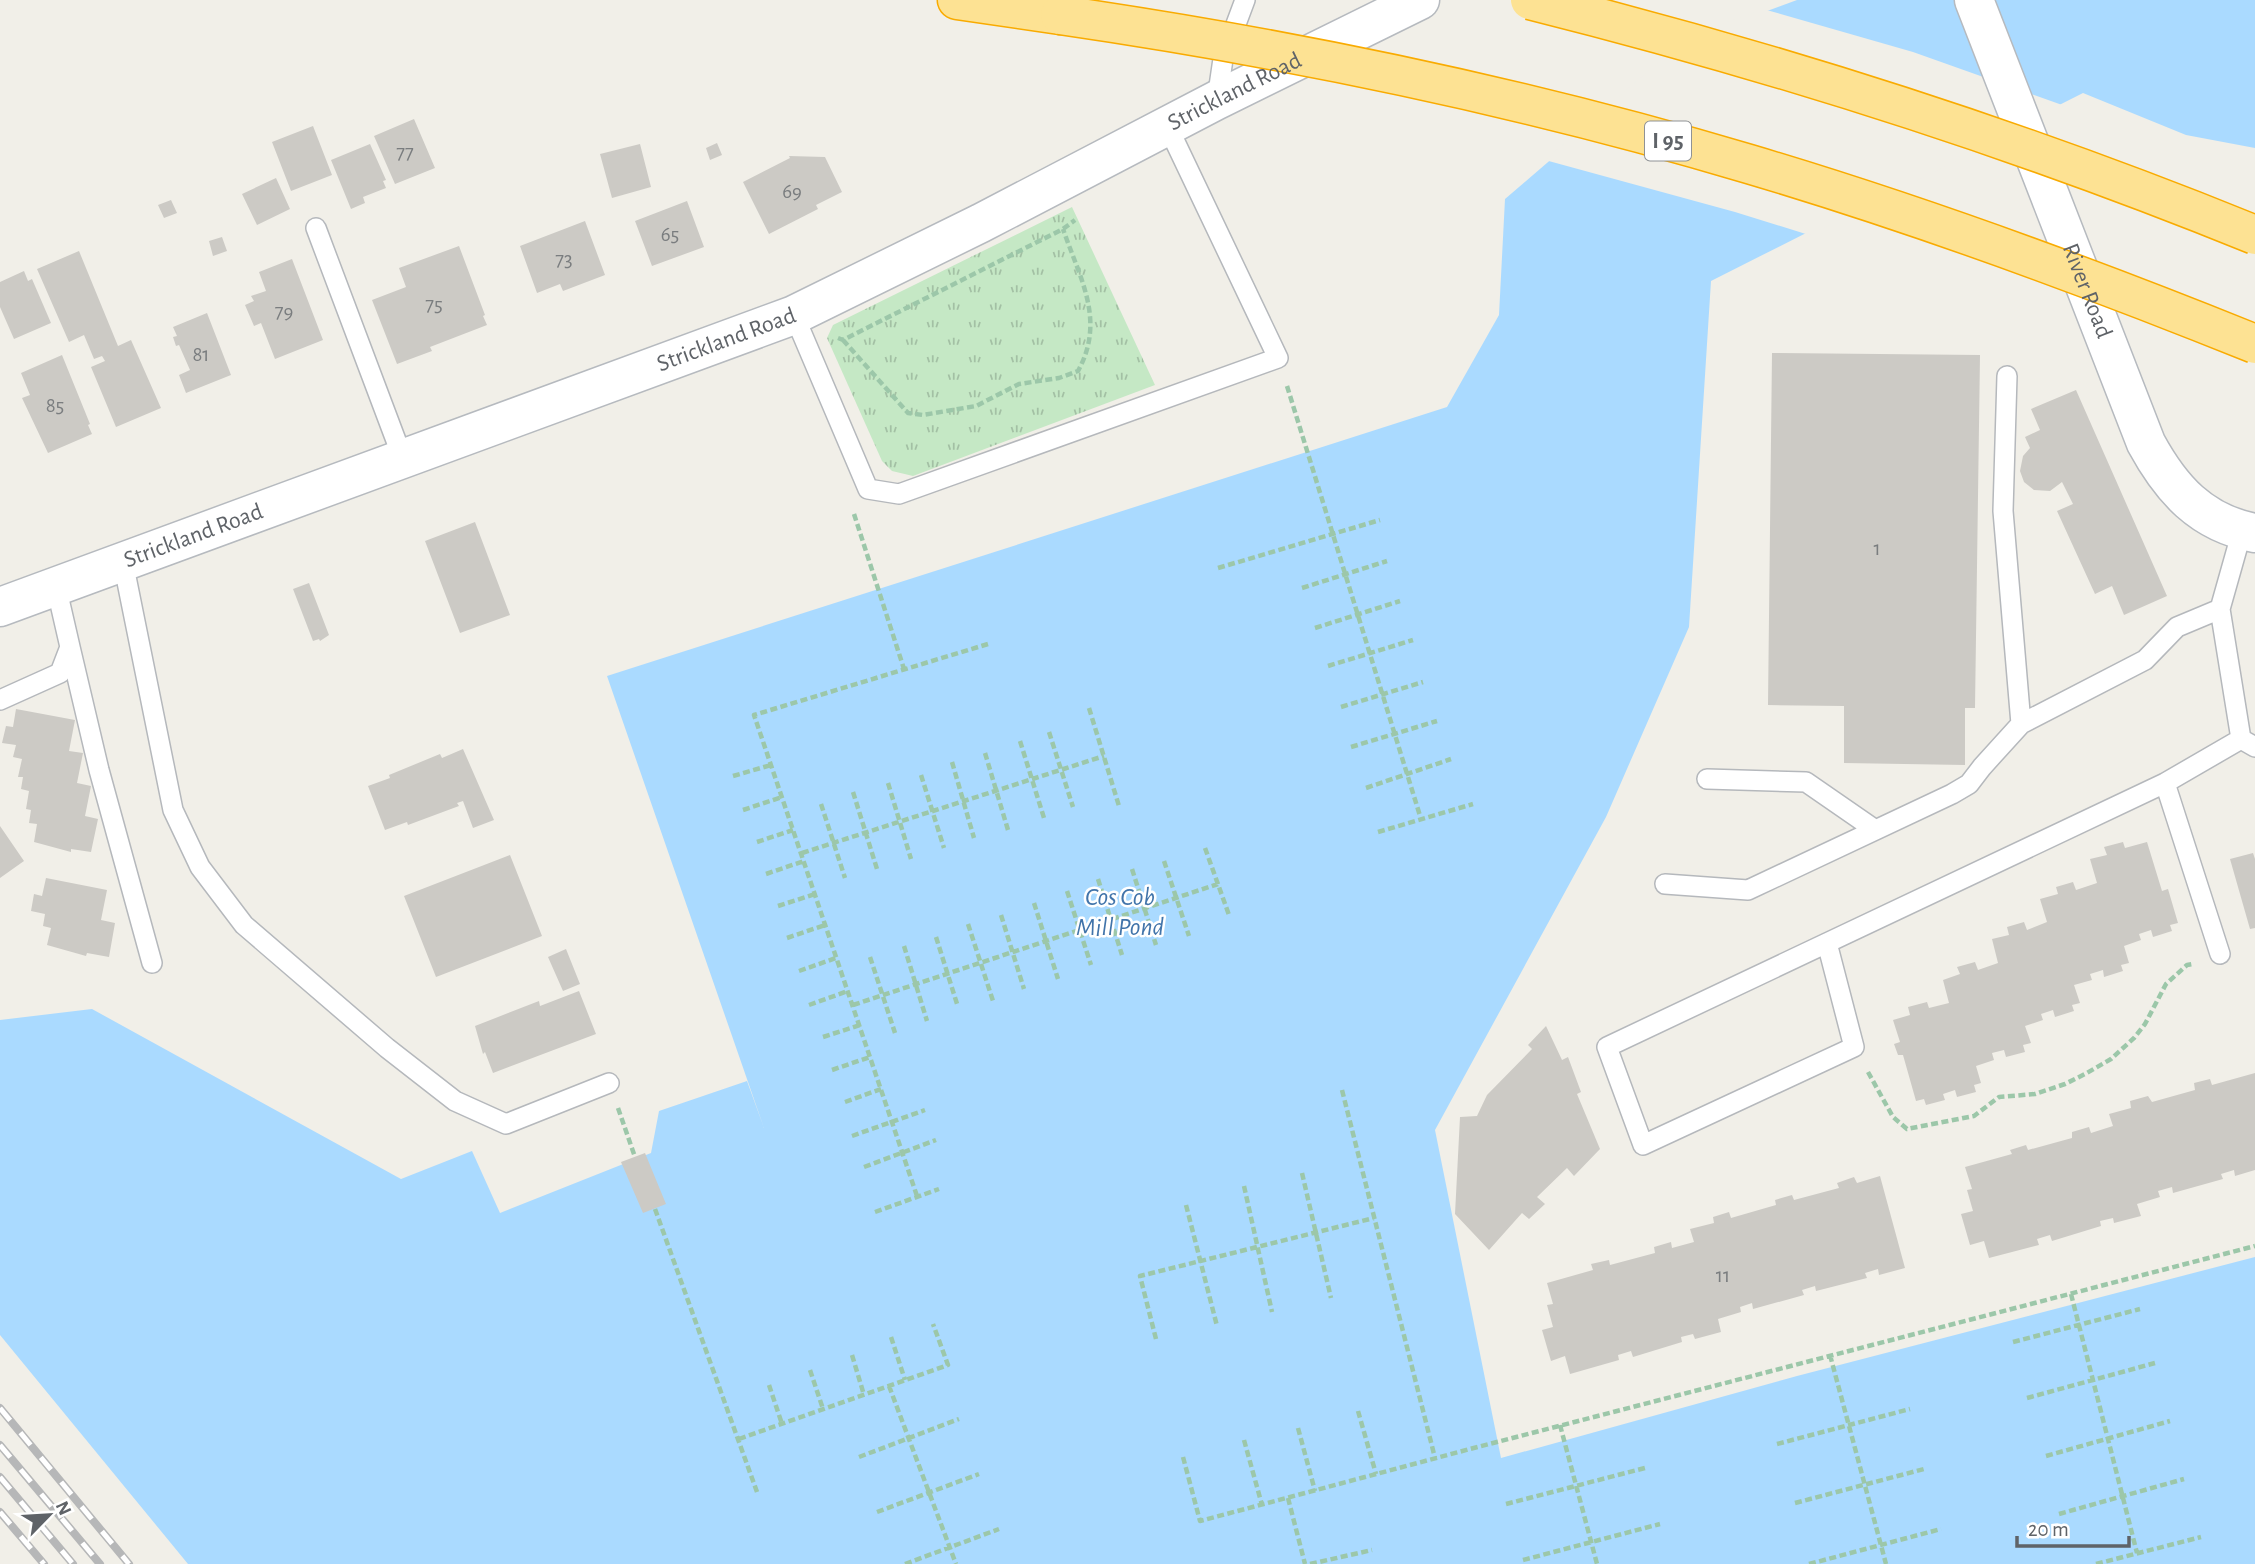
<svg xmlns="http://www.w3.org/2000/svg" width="2255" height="1564" font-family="'Alegreya Sans',sans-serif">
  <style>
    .park { fill: url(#park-tufts) }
    .water { fill: #aadaff }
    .pier { fill: #f1efe8 }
    .building { fill: #cccac5 }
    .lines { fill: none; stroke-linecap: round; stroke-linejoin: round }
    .service-casing { stroke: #b5b8bc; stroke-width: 22 }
    .secondary-casing { stroke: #b6babf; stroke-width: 41 }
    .motorway-casing { stroke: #f9ab00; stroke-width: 41 }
    .path { stroke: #9cc7a9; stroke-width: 4.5; stroke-dasharray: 7 3.5; stroke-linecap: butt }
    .service { stroke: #fff; stroke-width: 19 }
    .secondary { stroke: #fff; stroke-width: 38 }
    .motorway { stroke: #fde293; stroke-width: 38 }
    .rail-casing { stroke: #b6b7b8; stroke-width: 8 }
    .rail { stroke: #fff; stroke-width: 5; stroke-dasharray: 16; stroke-linecap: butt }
    .motorway-bridge-casing { stroke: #f9ab00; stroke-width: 41; stroke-linecap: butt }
    .motorway-bridge { stroke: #fde293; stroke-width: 38 }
    .labels { text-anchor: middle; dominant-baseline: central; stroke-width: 5; stroke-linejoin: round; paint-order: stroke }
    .number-label { font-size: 21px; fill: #7a7d7f }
    .shield { fill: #fff; stroke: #8f9295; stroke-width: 2 }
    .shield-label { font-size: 23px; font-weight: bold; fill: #5f6368 }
    .street-label { font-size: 24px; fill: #5f6368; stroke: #fff }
    .water-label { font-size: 26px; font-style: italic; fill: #4174aa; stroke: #fff }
  </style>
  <defs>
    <pattern id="park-tufts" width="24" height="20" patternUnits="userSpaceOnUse" patternTransform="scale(1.75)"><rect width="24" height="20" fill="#c5e8c5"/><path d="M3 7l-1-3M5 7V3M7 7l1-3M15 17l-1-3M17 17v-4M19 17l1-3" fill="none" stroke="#a3c0a4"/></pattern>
  </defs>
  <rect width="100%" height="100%" fill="#f1efe8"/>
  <path class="park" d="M1072 207 1155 385 913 476 892 471 882 461 827 338 833 325Z"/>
  <path class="water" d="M1797 0H2255V148L2186 135 2083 93 1711 281 1689 627 1606 817 1435 1130 1501 1458 1797 1376 2255 1257V1564H188L0 1335V1020L92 1009 401 1179 472 1151 500 1213 651 1153 659 1111 747 1081 764 1128 607 676 1447 407 1499 315 1505 199 1691 39Z"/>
  <path class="pier" d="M1763 9 1913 52 2065 106 1809 235 1735 212 1545 160 1689 36Z"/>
  <path class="building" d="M414 119 435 168 395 184 374 136Z
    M313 126 332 175 291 191 272 142Z
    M717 143 722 155 710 160 706 148Z
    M370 144 386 180 383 181 386 188 363 197 365 203 351 209 331 160Z
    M640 144 651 187 612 198 600 154Z
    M789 156 825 157 842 192 816 205 818 209 769 234 743 182 790 158Z
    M276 178 290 209 257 225 242 194Z
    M171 200 177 213 164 218 158 205Z
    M687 201 704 247 652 266 635 221Z
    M585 221 605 275 563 291 560 284 537 293 520 246Z
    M222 237 227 251 213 256 209 241Z
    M459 246 485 315 483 316 487 325 430 347 432 351 397 364 372 300 406 287 399 268Z
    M79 251 118 346 131 340 161 408 116 427 91 367 105 361 102 356 94 359 84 335 69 342 37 269Z
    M292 259 323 340 275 359 261 323 254 326 245 305 254 301 251 296 266 291 259 272Z
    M24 271 28 281 32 279 51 323 14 339 0 307V282Z
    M207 313 231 375 186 393 179 375 190 370 179 345 176 346 173 337 177 336 173 327Z
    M1772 353 1980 355 1975 708H1965V765L1844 763V706L1768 705Z
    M62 355 90 424 88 425 92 434 48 453 22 398 30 395 21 373Z
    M2076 390 2167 596 2124 615 2112 586 2095 594 2057 511 2073 504 2062 482 2050 491 2034 490 2024 482 2020 471 2023 456 2030 448 2025 437 2040 430 2031 409Z
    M475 522 510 615 460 633 425 541Z
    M309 583 329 635 320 641 319 639 313 641 293 589Z
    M16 709 75 720 69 751 83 753 77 783 91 786 85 816 98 819 91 852 71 849V852L34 842 37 824 29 823 31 810 26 809 29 791 21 789 23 777H18L22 759 13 757 16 745 2 743 6 726 13 727Z
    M463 749 494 820 473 828 463 801 457 803 459 806 408 825 407 822 385 830 368 786 390 778 389 775 440 754 442 758Z
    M0 826 24 861 0 878Z
    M2123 842 2125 848 2147 842 2162 891 2168 889 2178 923 2170 925 2172 931 2153 937 2151 930 2139 934 2141 940 2124 946 2129 963 2121 965 2123 971 2104 977 2103 970 2090 974 2092 980 2074 985 2080 1003 2072 1005 2074 1011 2055 1017 2053 1010 2041 1014 2043 1020 2025 1026 2031 1043 2023 1045 2025 1052 2006 1057 2004 1050 1992 1053 1994 1060 1976 1066 1981 1083 1974 1085 1976 1092 1957 1097 1955 1090 1943 1094 1945 1100 1926 1105 1924 1099 1916 1101 1903 1055H1898L1894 1044 1900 1042 1893 1020 1910 1015 1908 1007 1927 1002 1929 1008 1949 1003 1943 980 1960 974 1957 967 1975 962 1978 970 1998 963 1992 939 2009 935 2007 927 2024 922 2027 930 2047 922 2040 899 2058 894 2056 887 2073 882 2076 890 2097 883 2090 859 2107 855 2104 847Z
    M2253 853 2255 859V928L2250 929 2230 859Z
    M510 855 542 936 436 977 404 896Z
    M46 878 107 890 101 920 115 923 109 957 87 953 86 956 47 945 51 928 43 926 45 914 31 911 34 894 42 896Z
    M566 949 580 984 563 991 548 957Z
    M579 991 596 1034 493 1073 485 1052 483 1054 475 1026 539 1001 540 1006Z
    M1546 1026 1562 1060 1568 1057 1581 1092 1577 1094 1600 1149 1574 1176 1567 1168 1537 1197 1545 1204 1529 1219 1522 1213 1489 1250 1455 1214 1460 1117 1477 1116 1487 1095 1532 1049 1528 1045Z
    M2255 1073V1170L2235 1176 2234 1170 2221 1174 2223 1179 2173 1193 2172 1187 2158 1191 2160 1197 2137 1204 2141 1216 2114 1223 2113 1218 2100 1221 2101 1226 2052 1241 2050 1235 2037 1239 2039 1245 1989 1258 1984 1241 1970 1245 1961 1214 1973 1211 1967 1190 1972 1189 1965 1167 2012 1154 2010 1150 2026 1145 2028 1150 2072 1138V1132L2089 1127 2091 1133 2113 1126 2109 1114 2131 1108 2130 1101 2148 1096 2152 1102 2195 1090 2194 1083 2210 1079 2212 1085Z
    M645 1153 666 1204 643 1213 621 1162Z
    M1880 1176 1905 1268 1879 1275 1878 1269 1865 1273 1867 1278 1816 1291 1815 1286 1802 1290 1804 1295 1753 1309 1752 1303 1740 1307 1741 1312 1718 1319 1721 1332 1695 1339 1693 1334 1681 1337 1682 1342 1633 1357 1631 1351 1618 1355 1619 1360 1570 1374 1565 1356 1551 1361 1542 1330 1553 1327 1547 1305 1553 1304 1547 1283 1593 1270 1591 1264 1609 1260 1610 1265 1655 1253 1654 1247 1671 1242 1672 1248 1694 1242 1690 1229 1714 1223 1713 1217 1729 1212 1731 1218 1776 1205 1775 1200 1792 1195 1794 1200 1839 1188 1837 1183 1854 1177 1857 1183Z"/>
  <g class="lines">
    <g class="service-casing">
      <path id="service" d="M1217 100 1223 59 1245 0
        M316 228 403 459
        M794 315 868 489 899 494 1278 358 1167 125
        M2007 376 2003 511 2021 724
        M2242 531 2220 609 2241 739 2255 747
        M123 562 173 810 200 867 244 925 387 1048 455 1101 506 1124 609 1083
        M70 647 99 770 152 963
        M0 700 60 673 70 647 56 586
        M1707 779 1806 782 1874 829
        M2165 783 2220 954
        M1665 884 1748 890 1952 794 1969 784 1982 767 2021 724 2145 660 2177 627 2220 609
        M1827 943 1854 1047 1643 1145 1607 1047 2165 783 2241 739"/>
    </g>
    <g class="secondary-casing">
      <g id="secondary">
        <path id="s1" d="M1974 0 2146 443C2171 489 2201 523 2255 533"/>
        <path id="s2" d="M0 607 794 315 981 223 1217 100 1420 0"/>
      </g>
    </g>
    <g class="motorway-casing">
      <path id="motorway" d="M957 0 1060 15"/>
    </g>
    <path class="path" d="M838 338 843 340 1063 229 1075 220
      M843 340 908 413 923 415 976 406 1019 384 1059 378 1078 371C1106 320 1080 279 1063 229
      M1287 386 1421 819
      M854 514 904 669
      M1218 568 1380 520
      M1302 588 1387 561
      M1315 628 1400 601
      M1328 666 1413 640
      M1341 707 1423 682
      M1089 708 1119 806
      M1049 732 1073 807
      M1020 741 1044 818
      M1351 747 1437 721
      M985 753 1008 830
      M952 762 974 838
      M921 775 944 848
      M733 776 771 765
      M888 783 911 859
      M1366 788 1451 759
      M853 792 877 869
      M821 804 845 878
      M743 810 782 797
      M1378 832 1473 804
      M757 842 793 830
      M1205 848 1229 915
      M802 853 1104 756
      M1164 861 1189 936
      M1132 869 1156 945
      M766 874 804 861
      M1098 879 1122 955
      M1067 891 1091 965
      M1034 903 1058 979
      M778 906 815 894
      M1001 915 1024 989
      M968 924 993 1001
      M936 937 958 1007
      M787 938 825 925
      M904 946 927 1021
      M870 957 895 1033
      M799 971 836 958
      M809 1005 848 991
      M853 1005 1218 884
      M823 1037 860 1025
      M832 1070 870 1057
      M1868 1072 1893 1117 1907 1129 1974 1116 1999 1097 2035 1094 2065 1084 2085 1074 2111 1059 2134 1038 2145 1024 2166 984 2187 965 2193 964
      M1342 1090 1435 1458
      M845 1102 881 1089
      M618 1108 635 1157
      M852 1136 925 1110
      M864 1167 936 1140
      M1302 1173 1331 1298
      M1244 1186 1272 1312
      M917 1196 754 715 988 644
      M1186 1205 1217 1326
      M655 1209 757 1492
      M875 1212 939 1189
      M2071 1294 2137 1553
      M891 1337 905 1380
      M1156 1339 1140 1276 1374 1218
      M2013 1342 2140 1309
      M852 1355 864 1395
      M1830 1355 1886 1564
      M810 1370 823 1409
      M769 1385 782 1424
      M889 1386 956 1564
      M2027 1398 2155 1363
      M1358 1411 1376 1474
      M1560 1425 1597 1564
      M1298 1428 1315 1491
      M739 1439 948 1365 933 1324
      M1244 1440 1262 1505
      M1777 1444 1910 1409
      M2046 1456 2170 1421
      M859 1457 959 1419
      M1183 1457 1200 1521 1470 1449 2255 1246
      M1288 1498 1305 1564
      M1795 1503 1924 1469
      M1506 1504 1645 1468
      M877 1512 979 1474
      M2059 1514 2184 1479
      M1523 1560 1660 1524
      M905 1564 999 1529
      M1310 1564 1372 1550
      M1809 1564 1941 1529
      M2096 1564 2201 1537"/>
    <use href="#service" class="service"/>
    <use href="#secondary" class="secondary"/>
    <use href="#motorway" class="motorway"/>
    <g class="rail-casing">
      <path id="rail" d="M0 1408 129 1564
        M0 1445 100 1564
        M0 1477 73 1564
        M0 1512 44 1564"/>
    </g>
    <use href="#rail" class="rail"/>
    <g class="motorway-bridge-casing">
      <path id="motorway-bridge" d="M1530 0C1777 62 2019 139 2255 235
        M1060 15C1293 49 1524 97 1749 164 1921 215 2089 277 2255 344"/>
    </g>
    <use href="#motorway-bridge" class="motorway-bridge"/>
  </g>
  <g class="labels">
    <g class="number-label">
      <text x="405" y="152">77</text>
      <text x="792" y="191">69</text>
      <text x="670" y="234">65</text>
      <text x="564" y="259">73</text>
      <text x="434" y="304">75</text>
      <text x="284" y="311">79</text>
      <text x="201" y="354">81</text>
      <text x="55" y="405">85</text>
      <text x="1877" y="548">1</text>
      <text x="1723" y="1275">11</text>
    </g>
    <rect class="shield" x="1645" y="121.5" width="46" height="39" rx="5"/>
    <g class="shield-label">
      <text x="1668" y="141">I 95</text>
    </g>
    <g class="street-label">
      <text stroke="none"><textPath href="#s2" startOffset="1340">Strickland Road</textPath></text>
      <text stroke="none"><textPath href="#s1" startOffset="312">River Road</textPath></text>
      <text stroke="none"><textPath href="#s2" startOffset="774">Strickland Road</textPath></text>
      <text stroke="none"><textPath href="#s2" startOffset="206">Strickland Road</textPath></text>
    </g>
    <g class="water-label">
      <text x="1120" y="897">Cos Cob<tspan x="1120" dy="30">Mill Pond</tspan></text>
    </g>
  </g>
  <g transform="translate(49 1515) rotate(65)" stroke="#ffffff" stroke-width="5" paint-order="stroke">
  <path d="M0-5L12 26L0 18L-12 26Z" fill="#5f6368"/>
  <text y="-10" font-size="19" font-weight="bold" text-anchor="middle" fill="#5f6368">N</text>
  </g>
  <path d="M2017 1536v10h112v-10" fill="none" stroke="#5f6368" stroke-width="3.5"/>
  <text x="2028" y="1536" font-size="21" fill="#5f6368" stroke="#ffffff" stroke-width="5" paint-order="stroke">20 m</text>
</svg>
